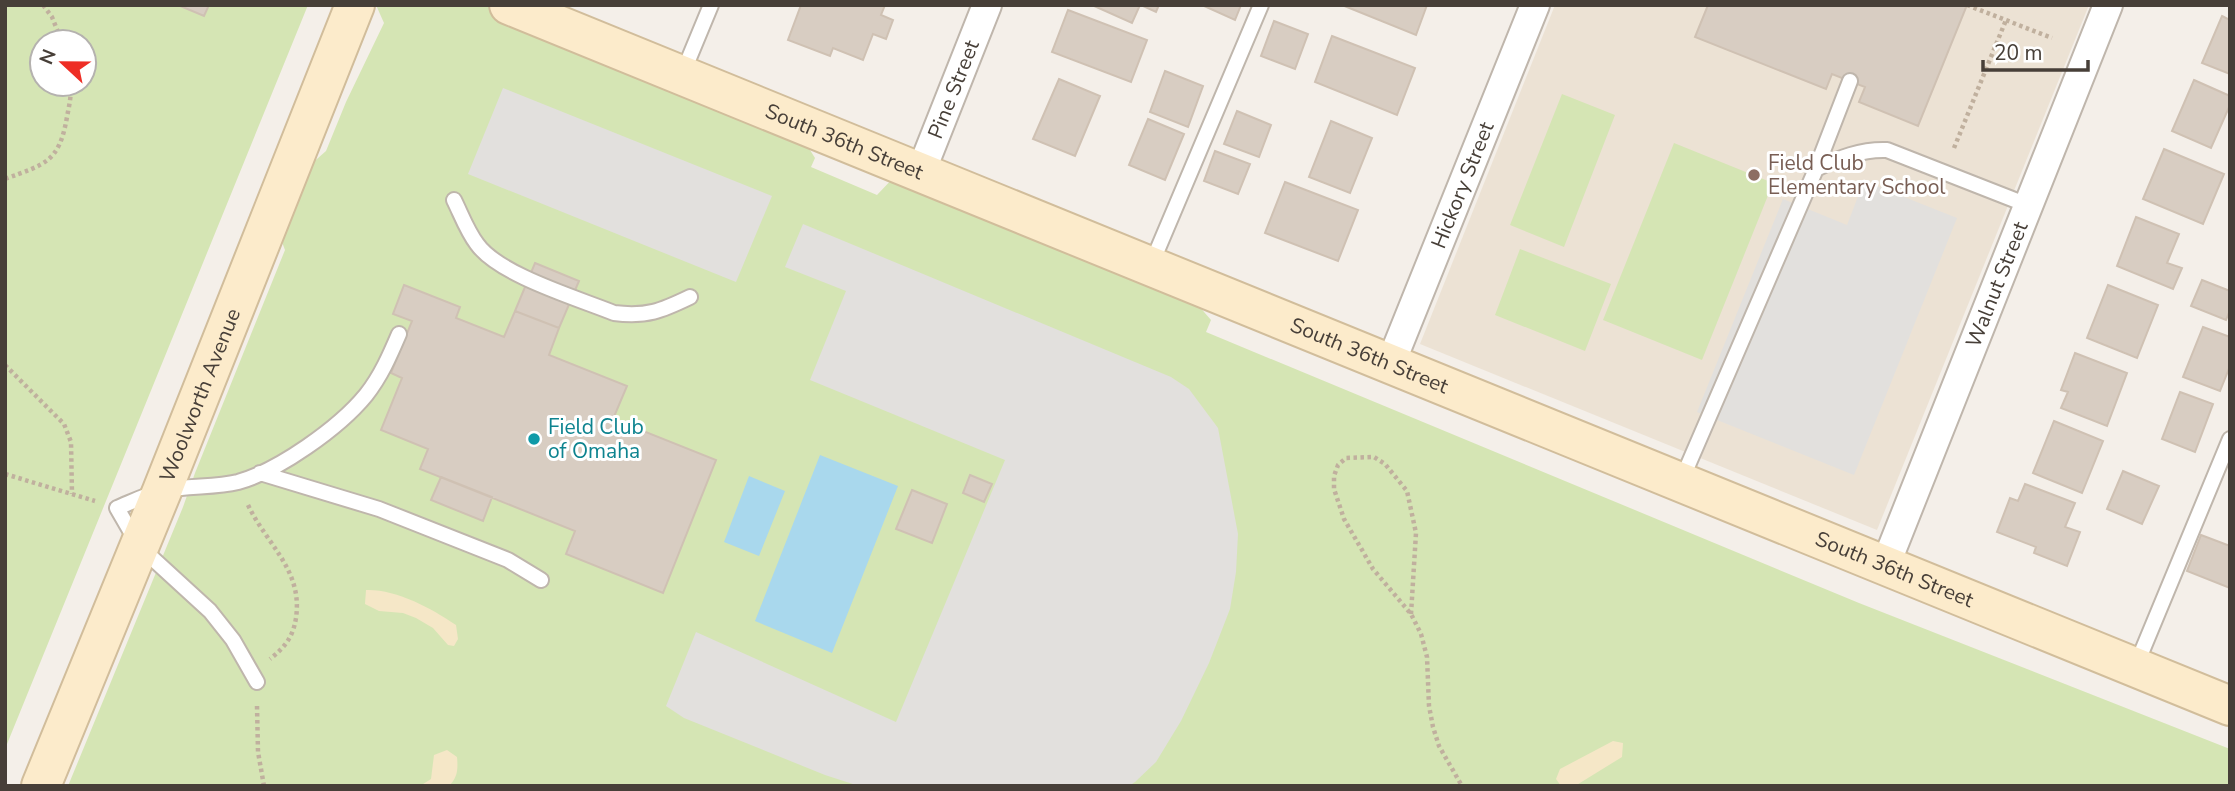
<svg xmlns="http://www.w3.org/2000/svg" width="2235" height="791" font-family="'Nunito Sans',sans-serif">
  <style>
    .education { fill: #ece2d4 }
    .green { fill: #d5e5b4; fill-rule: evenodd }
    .sand { fill: #f5e7c7 }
    .parking { fill: #e2e0dd }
    .water { fill: #a9d8ed }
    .building { fill: #d8cdc2; stroke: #cfc1b3; stroke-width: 2 }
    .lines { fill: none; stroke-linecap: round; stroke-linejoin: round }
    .lane-casing { stroke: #bfb6ac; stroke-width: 18 }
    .street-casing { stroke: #bfb6ac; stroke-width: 32 }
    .secondary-casing { stroke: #d1bd9b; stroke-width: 42 }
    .path { stroke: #c0b09e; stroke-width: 4.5; stroke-dasharray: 3.5 3.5; stroke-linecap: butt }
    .lane { stroke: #fff; stroke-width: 14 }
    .street { stroke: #fff; stroke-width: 28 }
    .secondary { stroke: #fcebcb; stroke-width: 38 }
    .education-dot { fill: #8d6e63; stroke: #fff; stroke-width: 2.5 }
    .culture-dot { fill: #0f9aa8; stroke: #fff; stroke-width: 2.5 }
    .labels { text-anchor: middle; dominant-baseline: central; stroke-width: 6; stroke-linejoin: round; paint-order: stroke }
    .street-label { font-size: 21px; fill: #473f38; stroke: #fff }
    .education-label { font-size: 21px; fill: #785e54; stroke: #fff; text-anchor: start }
    .culture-label { font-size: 21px; fill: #0d838f; stroke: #fff; text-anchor: start }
  </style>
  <rect width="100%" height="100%" fill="#f4efe9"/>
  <path class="education" d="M1555 5H2089L1877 530 1420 344Z"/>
  <path class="green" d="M5 5H308L5 749ZM42 42H84V84H42Z
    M376 5H497L800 134 815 158 811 167 877 195 896 175 1198 305 1211 320 1206 332 1859 603 2230 749V786H68L183 507 195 473 285 250 279 234 309 166 326 151 346 102 384 23Z
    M1562 94 1615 115 1564 247 1510 225Z
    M1674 143 1773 183 1702 360 1603 320Z
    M1520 249 1611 284 1585 351 1495 315Z"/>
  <path class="sand" d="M366 590C396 589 431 608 456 625L458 639 454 646 448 645 433 628 416 618 403 613 379 611 365 604Z
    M1613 741 1623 743 1622 757 1575 786H1561L1556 779 1560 769Z
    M447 750 457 757C458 769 458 777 449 786H420L431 779 434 755Z"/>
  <path class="parking" d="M503 88 772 196 736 282 468 174Z
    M1864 181 1957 218 1854 475 1697 412 1783 199 1847 225Z
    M803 224 1171 377 1189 389 1218 428 1238 534 1236 572 1230 609 1209 663 1181 721 1156 762 1135 782 1129 786H859L825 775 684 718 666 706 696 632 896 722 1005 460 810 380 846 291 785 267Z"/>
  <path class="water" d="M820 455 898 486 832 653 755 621Z
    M749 476 785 491 759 556 724 542Z"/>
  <path class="building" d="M178 5H209L204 16Z
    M801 5H885L881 15 893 20 886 39 873 34 863 60 833 48 830 56 788 40Z
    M1092 5H1140L1132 23Z
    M1141 5H1159L1156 12Z
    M1202 5H1241L1235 20Z
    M1342 5H1427L1416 35Z
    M1708 5H1967L1918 126 1859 102 1865 87 1832 74 1826 89 1695 37Z
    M1068 10 1147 40 1131 82 1052 52Z
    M2222 16 2230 20V74L2202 63Z
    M1274 21 1308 34 1295 69 1261 56Z
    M1332 36 1415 68 1397 115 1315 82Z
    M1165 71 1203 86 1188 127 1150 112Z
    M1059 79 1100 96 1075 156 1033 139Z
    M2194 80 2230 96V105L2211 148 2172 131Z
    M1237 111 1271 125 1259 157 1224 144Z
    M1148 119 1184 134 1165 180 1129 165Z
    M1331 121 1372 138 1350 193 1309 177Z
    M2164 149 2224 174 2203 224 2143 199Z
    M1215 151 1250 164 1238 194 1204 181Z
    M1285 182 1358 210 1338 261 1265 233Z
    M2136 217 2179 234 2167 263 2182 268 2173 289 2117 266Z
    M535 263 579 281 559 328 515 311Z
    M2202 280 2230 291V310L2226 320 2191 306Z
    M404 285 460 307 456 318 504 337 515 311 559 328 549 355 627 386 613 419 716 460 663 593 566 554 575 531 420 469 428 449 381 430 402 378 391 373 412 321 393 314Z
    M2108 285 2158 305 2137 358 2087 338Z
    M2203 327 2230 337V366L2220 391 2183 377Z
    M2075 353 2127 373 2107 426 2061 408 2068 392 2061 390Z
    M2180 392 2213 404 2195 452 2162 439Z
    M2054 421 2103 441 2082 493 2033 473Z
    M2123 471 2159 486 2142 524 2107 509Z
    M970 475 992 484 984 502 963 493Z
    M441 477 492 497 483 521 431 500Z
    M2025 484 2075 503 2065 527 2080 532 2067 566 2034 553 2036 547 1997 532 2010 498 2018 501Z
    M912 490 947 504 932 543 896 529Z
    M2201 535 2230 546V588L2187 571Z"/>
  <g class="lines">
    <g class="lane-casing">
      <path id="lane" d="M682 75 711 5
        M1816 169C1839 158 1861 149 1887 150L2030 206
        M454 200C461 214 467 231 477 244 499 275 577 298 614 313 647 317 661 311 690 297
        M1151 265 1261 5
        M260 473 379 509 508 560 541 580
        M1682 479 1816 169 1850 81
        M2135 668 2230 439
        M257 682 233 640 210 611 139 546 117 508C132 502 147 494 163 491 187 485 214 488 238 482 278 471 339 428 366 395 381 376 390 355 399 334"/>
    </g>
    <g class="street-casing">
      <g id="street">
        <path id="s1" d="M920 174 987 5"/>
        <path id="s2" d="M1390 365 1535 5"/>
        <path id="s3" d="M1885 566 2108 5"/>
      </g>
    </g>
    <g class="secondary-casing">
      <g id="secondary">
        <path id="s4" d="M509 5 2230 706"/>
        <path id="s5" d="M41 786 162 491 355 5"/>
      </g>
    </g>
    <path class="path" d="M43 5 52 17 62 42
      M1967 5 2052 38
      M1954 148 2006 20
      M5 179C45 164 59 163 67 117 69 106 72 95 70 84
      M5 365 64 424 71 442 72 494
      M5 474 95 501
      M248 505C267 545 303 570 296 618 293 637 285 647 270 659
      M1411 614 1416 533 1407 491 1385 464 1374 457 1346 458 1338 465 1334 476V489L1344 519 1373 569 1411 614 1421 634 1427 657 1429 706 1433 727 1439 746 1462 786
      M257 706 258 752 264 786"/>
    <use href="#lane" class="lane"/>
    <use href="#street" class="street"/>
    <use href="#secondary" class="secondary"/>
  </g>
  <circle class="education-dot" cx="1754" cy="175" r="7"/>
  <circle class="culture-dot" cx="534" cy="439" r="7"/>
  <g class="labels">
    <g class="street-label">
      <text stroke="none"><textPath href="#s1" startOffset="91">Pine Street</textPath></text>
      <text stroke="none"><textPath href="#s4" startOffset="362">South 36th Street</textPath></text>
      <text stroke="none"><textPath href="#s2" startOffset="194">Hickory Street</textPath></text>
      <text stroke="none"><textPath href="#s3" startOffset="303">Walnut Street</textPath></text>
      <text stroke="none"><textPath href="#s4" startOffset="929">South 36th Street</textPath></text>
      <text stroke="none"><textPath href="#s5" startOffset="422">Woolworth Avenue</textPath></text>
      <text stroke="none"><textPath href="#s4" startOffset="1496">South 36th Street</textPath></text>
    </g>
    <g class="education-label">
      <text x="1768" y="163">Field Club<tspan x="1768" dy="24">Elementary School</tspan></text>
    </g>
    <g class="culture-label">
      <text x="548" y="427">Field Club<tspan x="548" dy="24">of Omaha</tspan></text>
    </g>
  </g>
  <rect width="2235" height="791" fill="none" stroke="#473f38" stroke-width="14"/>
  <g transform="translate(63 63) rotate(292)"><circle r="33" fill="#ffffff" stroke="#b5b2af" stroke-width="2"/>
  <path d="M0-5L12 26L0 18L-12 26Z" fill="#ee2e25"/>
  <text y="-10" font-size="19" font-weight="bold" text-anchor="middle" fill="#473f38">N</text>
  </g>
  <path d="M1983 60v10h105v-10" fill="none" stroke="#473f38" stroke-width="3.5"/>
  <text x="1994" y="60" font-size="21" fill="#473f38" stroke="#ffffff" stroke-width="5" paint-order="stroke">20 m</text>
</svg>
